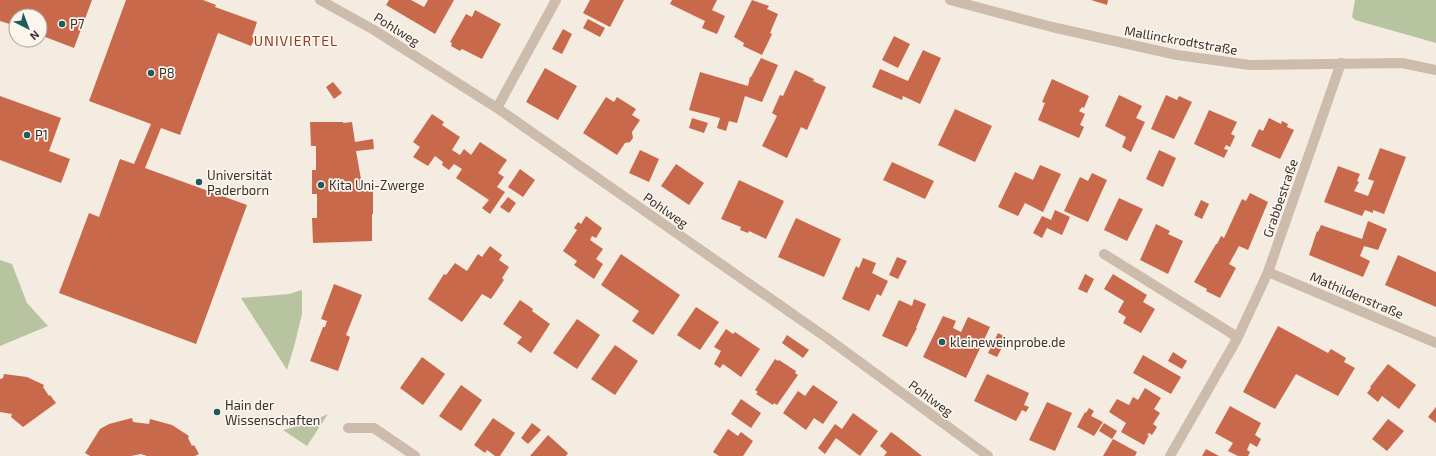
<svg xmlns="http://www.w3.org/2000/svg" width="1436" height="456" font-family="'Exo 2',sans-serif">
  <style>
    .green { fill: #b8c4a0 }
    .building { fill: #c8694b }
    .lines { fill: none; stroke-linecap: round; stroke-linejoin: round }
    .street { stroke: #cdbbac; stroke-width: 10 }
    .poi-dot { fill: #1f5a5e; stroke: #fbf5ee; stroke-width: 1.5 }
    .labels { text-anchor: middle; dominant-baseline: central; stroke-width: 3.5; stroke-linejoin: round; paint-order: stroke }
    .poi-label { font-size: 13px; fill: #3b302b; stroke: #fbf5ee; text-anchor: start }
    .street-label { font-size: 13px; fill: #3b302b; stroke: #fbf5ee }
    .neighbourhood-label { font-size: 14px; letter-spacing: 1px; fill: #8c3b22; stroke: #fbf5ee }
  </style>
  <rect width="100%" height="100%" fill="#f4ebe1"/>
  <path class="green" d="M1355 0H1436V43L1355 20 1352 17Z
    M0 260 12 264 27 303 48 326 0 346Z
    M302 290V314L295 343 287 370 241 298 289 294Z
    M328 414 307 446 283 430 305 424Z"/>
  <path class="building" d="M0 0H92L74 48 40 35V16H16V26L0 21Z
    M126 0H203L216 5 215 7 257 22 252 37 255 38 251 46 218 33 180 135 161 128 145 168 247 205 196 344 59 293 89 213 99 217 120 159 134 164 151 124 89 101Z
    M389 0H411L424 7 428 0H454L435 34 386 5Z
    M590 0H624L610 27 583 13Z
    M672 0H717L712 10 725 16 717 34 702 28 705 21 670 4Z
    M752 0 769 6 767 9 778 14 770 33 772 34 762 55 743 46 744 43 734 37Z
    M1091 0H1108L1107 5Z
    M475 10 501 24 482 59 462 49 460 51 451 46 452 43 450 42 466 14 472 17Z
    M588 19 605 28 600 37 583 28Z
    M563 29 572 34 562 54 552 49Z
    M894 36 910 44 898 68 882 60Z
    M923 50 941 58 920 104 903 96 902 100 872 87 880 69 908 81Z
    M761 58 778 65 762 102 745 96 737 123 729 121 726 131 717 128 720 118 689 110 700 72 748 86 750 77H751Z
    M545 68 577 86 558 120 526 102Z
    M795 70 814 79 813 81 826 87 807 130 801 127 787 158 762 146 777 116 772 113 780 95 783 96Z
    M1052 79 1089 96 1084 108 1082 107 1079 111 1085 114 1080 125 1084 127 1079 138 1038 120 1045 103 1042 102Z
    M333 82 342 93 334 99 326 87Z
    M1119 95 1142 106 1136 118 1145 122 1131 152 1122 147 1126 137 1105 126Z
    M1166 95 1177 100 1179 96 1192 102 1174 139 1151 129Z
    M0 96 61 118 49 151 70 159 61 183 0 160Z
    M606 97 614 102 617 97 636 109 632 115 640 120 632 132 633 138 630 142 625 143 617 155 583 133Z
    M955 109 992 126 975 162 938 145Z
    M1209 110 1237 122 1231 134 1235 136 1230 147 1226 145 1224 149 1228 150 1224 158 1194 144Z
    M432 114 444 122 442 125 460 137 452 150 460 155 464 149 471 155 480 142 507 160 498 173 504 177 497 187 505 192 490 214 482 208 489 200 465 184 472 174 465 184 456 178 462 169 454 164 449 170 442 165 443 162 435 156 428 166 413 157 420 147 413 142Z
    M692 118 708 123 704 133 689 128Z
    M1269 118 1281 124 1282 121 1288 124 1287 127 1294 130 1280 159 1251 146 1259 129 1263 131Z
    M310 122H343V123L352 122 355 142 373 139 374 149 356 151 362 185H373V214H372V241L313 243 312 218H317V194H312V170H316V146H311Z
    M1380 148 1406 157 1384 214 1373 210V213L1365 210 1362 216 1324 202 1338 166 1360 174 1357 181 1359 182 1354 191 1368 196 1374 181 1368 179Z
    M640 150 659 159 649 182 629 173Z
    M1159 150 1176 158 1163 187 1146 179Z
    M892 162 934 181 925 199 883 180Z
    M676 164 704 183 689 205 661 186Z
    M1040 165 1061 174 1043 212 1025 203 1018 216 998 207 1015 172 1033 180Z
    M520 169 535 180 523 197 508 187Z
    M1092 173 1107 180 1088 222 1064 211 1080 177 1088 181Z
    M739 180 784 201 766 239 749 231 748 233 740 230 741 227 721 219Z
    M1250 193 1268 202 1248 250 1239 246 1229 264 1236 268 1220 298 1206 291 1207 289 1194 282 1216 244H1217L1221 236 1224 238 1242 199 1246 201Z
    M508 197 516 203 509 213 500 207Z
    M1119 198 1143 209 1127 241 1104 230Z
    M1201 200 1209 204 1202 219 1194 215Z
    M1055 210 1070 217 1062 235 1047 228 1042 238 1033 233 1042 216 1051 220Z
    M586 216 602 228 596 238 592 236 590 240 603 249 596 259 603 264 594 279 574 265 577 261 563 251 577 230 574 228 578 222 581 224Z
    M796 218 841 239 824 277 778 257Z
    M1368 221 1387 229 1378 250 1364 246 1360 256 1370 261 1363 277 1309 255 1317 231 1318 232 1321 225 1362 239Z
    M1156 224 1170 231 1168 234 1183 241 1168 274 1140 260Z
    M490 246 502 255 499 260 509 267 502 278 504 280 491 299 482 294 462 322 428 299 444 274 446 275 455 263 467 271 478 254 482 257Z
    M621 254 680 295 653 335 632 321 639 311 601 285Z
    M1398 255 1436 272V307L1385 285Z
    M897 257 907 261 898 279 889 275Z
    M863 258 876 263 872 273 888 281 881 296 877 294 869 311 842 299 856 266 859 268Z
    M1085 274 1094 279 1087 293 1078 289Z
    M1113 274 1147 295 1143 302 1155 309 1141 333 1123 323 1126 317 1118 312 1124 301 1104 289Z
    M334 284 362 295 346 335 350 337 338 371 310 361 323 327H325L327 321 321 319Z
    M914 299 926 304 916 328H917L907 347 882 336 899 300 912 306Z
    M520 300 533 309 532 311 550 324 531 353 517 343 522 337 503 324Z
    M696 307 719 322 700 350 677 335Z
    M943 316 956 321 953 328 961 332 968 317 990 327 966 378 923 357Z
    M577 319 600 335 577 369 553 353Z
    M1278 326 1328 353 1331 349 1346 358 1344 362 1355 368 1338 396 1296 374 1275 409 1243 392Z
    M726 329 733 334 735 332 760 349 741 377 723 364 720 368 714 364 721 351 714 347Z
    M998 333 1007 338 997 357 988 353Z
    M787 335 809 350 803 358 782 343Z
    M615 345 638 361 615 395 591 379Z
    M1173 352 1187 361 1182 369 1168 361Z
    M1143 355 1181 377 1171 394 1133 373Z
    M422 357 445 374 423 405 400 388Z
    M775 359 778 361 779 360 796 371 795 373 798 375 777 405 774 403 773 405 756 394 758 392 755 390Z
    M1388 364 1416 385 1399 409 1382 396 1378 402 1367 393 1371 388 1370 387Z
    M4 374 27 377 44 385 43 387 49 396 50 395 56 403 23 427 11 417 12 414 0 412V379L3 378Z
    M987 374 1029 393 1024 405 1029 407 1026 412 1022 410 1016 421 974 401Z
    M461 385 482 400 461 431 439 416Z
    M813 385 838 402 823 424 814 418 806 430 783 413 798 391 805 396Z
    M1145 388 1161 398 1154 409 1160 413 1153 424 1157 427 1152 435 1149 433 1147 435H1149L1144 445 1121 432 1126 423 1109 412 1117 399 1129 405 1133 397 1138 400Z
    M741 399 761 413 751 428 731 414Z
    M1047 402 1072 413 1055 451 1029 440Z
    M1230 406 1261 423 1255 435 1261 439 1257 447 1250 443 1247 450 1250 452 1248 456H1238L1228 451 1233 443 1215 433Z
    M1436 407V423L1428 417Z
    M1089 408 1094 411 1091 416 1103 422 1094 436 1077 427 1085 412 1086 413Z
    M853 413 878 431 860 456 836 438 825 454 818 448 835 424 842 429Z
    M132 418 133 422 149 424 150 419 172 425 189 436 188 438 192 446 194 445 199 454 195 456H147L141 454 131 456H90L85 453 100 429 109 424Z
    M493 418 515 433 500 456H495L487 450 485 453 474 445Z
    M1388 419 1404 431 1387 451 1372 439Z
    M532 423 541 430 528 444 521 438Z
    M1104 423 1117 431 1112 439 1099 431Z
    M728 429 738 436 741 432 753 441 743 456H719L713 452Z
    M891 432 898 437 922 456H884L887 452 880 446Z
    M548 435 568 453 566 456H530Z
    M1113 439 1137 452 1135 456H1103Z
    M1206 449 1219 456H1202Z"/>
  <g class="lines">
    <path class="street" d="M320 0 374 30 497 108 827 338 988 456
      M950 0 1052 27 1177 55 1250 65 1402 63 1436 70
      M497 108 556 0
      M1104 254 1231 333 1237 339
      M1268 272 1436 343
      M348 428H374L415 456
      M1170 456 1237 339 1268 272 1341 63"/>
  </g>
  <g class="poi-dot">
    <circle cx="62" cy="24" r="4"/>
    <circle cx="151" cy="73" r="4"/>
    <circle cx="27" cy="135" r="4"/>
    <circle cx="199" cy="182" r="4"/>
    <circle cx="321" cy="185" r="4"/>
    <circle cx="942" cy="342" r="4"/>
    <circle cx="217" cy="412" r="4"/>
  </g>
  <g class="labels">
    <g class="poi-label">
      <text x="70" y="24">P7</text>
      <text x="159" y="73">P8</text>
      <text x="35" y="135">P1</text>
      <text x="207" y="175">Universität<tspan x="207" dy="15">Paderborn</tspan></text>
      <text x="329" y="185">Kita Uni-Zwerge</text>
      <text x="950" y="342">kleineweinprobe.de</text>
      <text x="225" y="405">Hain der<tspan x="225" dy="15">Wissenschaften</tspan></text>
    </g>
    <g class="street-label">
      <text transform="translate(397 29) rotate(32)">Pohlweg</text>
      <text transform="translate(1181 40) rotate(10)">Mallinckrodtstraße</text>
      <text transform="translate(1280 198) rotate(-71)">Grabbestraße</text>
      <text transform="translate(666 210) rotate(35)">Pohlweg</text>
      <text transform="translate(1357 295) rotate(23)">Mathildenstraße</text>
      <text transform="translate(931 398) rotate(36)">Pohlweg</text>
    </g>
    <g class="neighbourhood-label">
      <text x="296" y="40">UNIVIERTEL</text>
    </g>
  </g>
  <g transform="translate(28 28) rotate(138)"><circle r="19" fill="#fbf5ee" stroke="#aea6a0"/>
  <path d="M0-3L7 15L0 10L-7 15Z" fill="#1f5a5e"/>
  <text y="-6" font-size="11" font-weight="bold" text-anchor="middle" fill="#3b302b">N</text>
  </g>
</svg>
